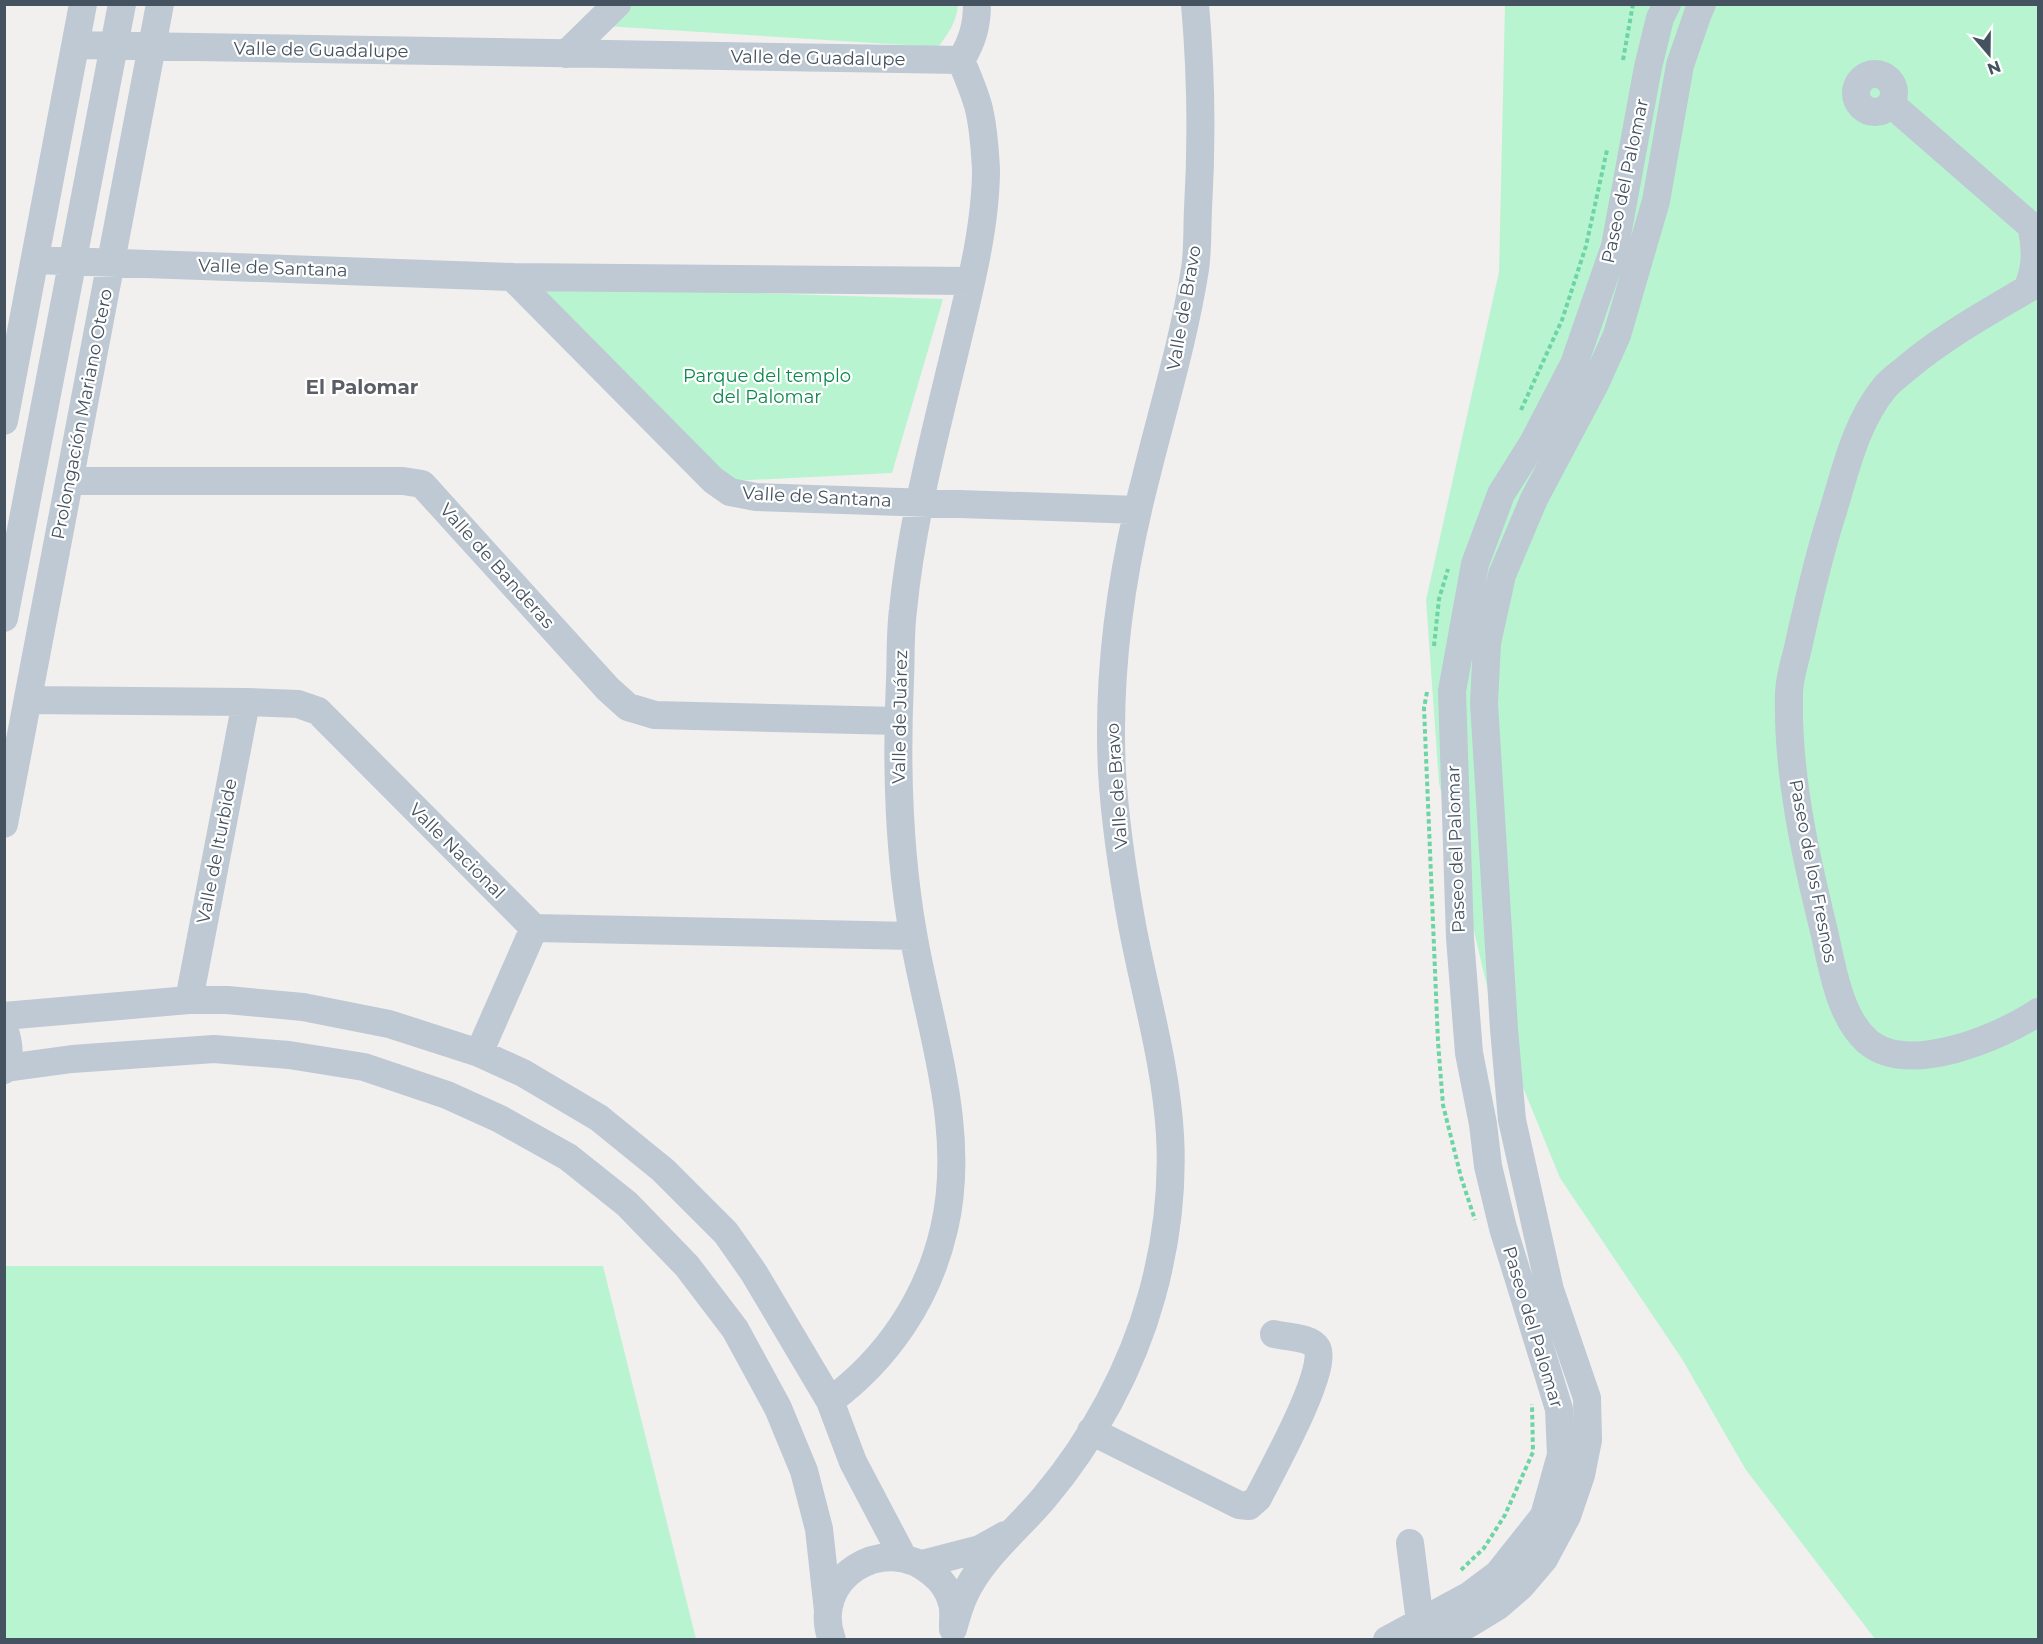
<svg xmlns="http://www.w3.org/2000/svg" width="2043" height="1644" font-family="Montserrat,sans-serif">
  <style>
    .green { fill: #b9f4d1 }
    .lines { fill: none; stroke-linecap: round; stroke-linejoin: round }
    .path { stroke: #6dd5a4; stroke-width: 4; stroke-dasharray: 4.5 3; stroke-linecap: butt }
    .minor { stroke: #bec9d3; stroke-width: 28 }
    .labels { text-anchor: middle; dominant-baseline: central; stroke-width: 4.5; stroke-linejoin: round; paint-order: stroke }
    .street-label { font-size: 18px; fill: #45525f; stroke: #fff }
    .park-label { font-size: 18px; fill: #0d884d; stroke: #fff }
    .neighbourhood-label { font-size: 20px; font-weight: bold; fill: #5b5f65; stroke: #fff }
  </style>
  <rect width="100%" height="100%" fill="#f2efef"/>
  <path class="green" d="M626 5H958C956 23 949 33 938 47L604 26Z
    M1505 5H2038V1639H1875L1746 1470 1682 1359 1560 1178 1494 1016 1439 783 1426 600 1499 272Z
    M534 286 943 299 892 473 730 481Z
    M5 1266H603L696 1639H5Z"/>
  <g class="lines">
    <path class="path" d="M1623 60 1633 4
      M1521 410 1562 320 1586 246 1607 150
      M1434 646 1439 599 1448 569
      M1427 692 1424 708 1438 1042 1443 1105 1461 1177 1475 1220
      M1461 1570 1484 1548 1505 1515 1533 1452 1532 1404"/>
    <path class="minor" d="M76 45 961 60
      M566 54 617 4
      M1856 93a19 19 0 1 1 38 0a19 19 0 1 1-38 0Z
      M1891 104 2038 232
      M35 260 512 277 713 480 730 492 756 497 1138 510
      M512 277 971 281
      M2038 284 2027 289C1987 313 1945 336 1909 366 1901 373 1892 379 1885 387 1856 422 1846 468 1833 511 1819 554 1809 598 1799 643 1796 659 1789 677 1789 694 1787 773 1805 854 1824 931 1832 966 1839 1016 1867 1041 1908 1077 2001 1037 2038 1012
      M2027 289C2037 267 2036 249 2031 225
      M4 421 83 4
      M70 481H403L422 484 608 689 628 707 655 715 898 721
      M4 618 122 4
      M28 700 246 702 298 704 318 711 534 928 913 936
      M4 824 160 4
      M189 1000 246 702
      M4 1016 189 1000H227L303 1007 389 1024 479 1053 523 1073 599 1118 663 1170 726 1233 754 1273 830 1401 853 1462 903 1557
      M4 1028C9 1043 11 1055 4 1070
      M479 1053 534 928
      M6 1068 72 1059 214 1049 289 1055 364 1067 447 1095 500 1119 568 1157 627 1204 687 1266 735 1329 778 1408 804 1471 819 1529 828 1611
      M830 1401C887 1359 928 1299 944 1229 967 1132 931 1034 914 939 898 852 896 767 900 680 901 657 900 633 903 610 912 519 936 430 957 342 970 288 986 225 986 169 985 151 982 115 976 99 972 86 966 73 961 60 972 42 977 26 977 4
      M1091 1431 1239 1505 1249 1506 1258 1498C1270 1474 1329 1369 1317 1348 1311 1337 1286 1337 1274 1334
      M1410 1543 1420 1622 1427 1638
      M922 1564 980 1549 1005 1535
      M953 1629C956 1618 959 1607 964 1596 981 1558 1018 1529 1044 1498 1093 1440 1132 1368 1152 1295 1166 1244 1173 1188 1170 1135 1166 1064 1145 994 1132 925 1123 875 1115 823 1112 772 1107 673 1121 573 1146 477 1163 408 1184 339 1195 269 1198 249 1197 229 1198 209 1202 142 1201 72 1195 4
      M832 1640C809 1579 884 1531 932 1573 941 1580 949 1591 952 1603 954 1610 953 1619 953 1626
      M1387 1640 1470 1595 1498 1574 1544 1516 1561 1455 1559 1409 1503 1228 1488 1166 1483 1124 1469 1053 1460 938 1452 691 1475 564 1501 494 1533 443 1574 364 1615 246 1648 67 1660 18 1667 4
      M1442 1640 1498 1606 1521 1586 1544 1559 1567 1516 1581 1475 1588 1440 1587 1398 1550 1290 1512 1120 1504 1029 1484 703 1487 643 1502 575 1534 499 1595 384 1617 335 1656 201 1680 65 1698 13 1702 4"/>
  </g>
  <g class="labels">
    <g class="street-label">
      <text transform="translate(321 50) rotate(1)">Valle de Guadalupe</text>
      <text transform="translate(818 58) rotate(1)">Valle de Guadalupe</text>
      <text transform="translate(1625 181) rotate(-78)">Paseo del Palomar</text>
      <text transform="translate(273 268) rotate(2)">Valle de Santana</text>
      <text transform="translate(1184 308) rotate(-80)">Valle de Bravo</text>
      <text transform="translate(82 414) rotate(-79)">Prolongación Mariano Otero</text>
      <text transform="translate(817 497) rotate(3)">Valle de Santana</text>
      <text transform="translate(497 566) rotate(48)">Valle de Banderas</text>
      <text transform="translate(900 717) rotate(-89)">Valle de Juárez</text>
      <text transform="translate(1117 786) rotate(-94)">Valle de Bravo</text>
      <text transform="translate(1456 849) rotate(-92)">Paseo del Palomar</text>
      <text transform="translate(217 851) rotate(-79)">Valle de Iturbide</text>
      <text transform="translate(457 851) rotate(45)">Valle Nacional</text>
      <text transform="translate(1813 871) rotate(79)">Paseo de los Fresnos</text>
      <text transform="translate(1533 1327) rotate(73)">Paseo del Palomar</text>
    </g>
    <g class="park-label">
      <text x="767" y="376">Parque del templo<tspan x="767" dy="21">del Palomar</tspan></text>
    </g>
    <g class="neighbourhood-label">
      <text x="362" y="387">El Palomar</text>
    </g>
  </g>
  <rect width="2043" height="1644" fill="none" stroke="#45525f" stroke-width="12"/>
  <g transform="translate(1989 54) rotate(160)" stroke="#ffffff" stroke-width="4.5" paint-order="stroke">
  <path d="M0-4.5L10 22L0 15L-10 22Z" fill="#45525f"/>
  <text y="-9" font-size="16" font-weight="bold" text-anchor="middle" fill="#45525f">N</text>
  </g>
</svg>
